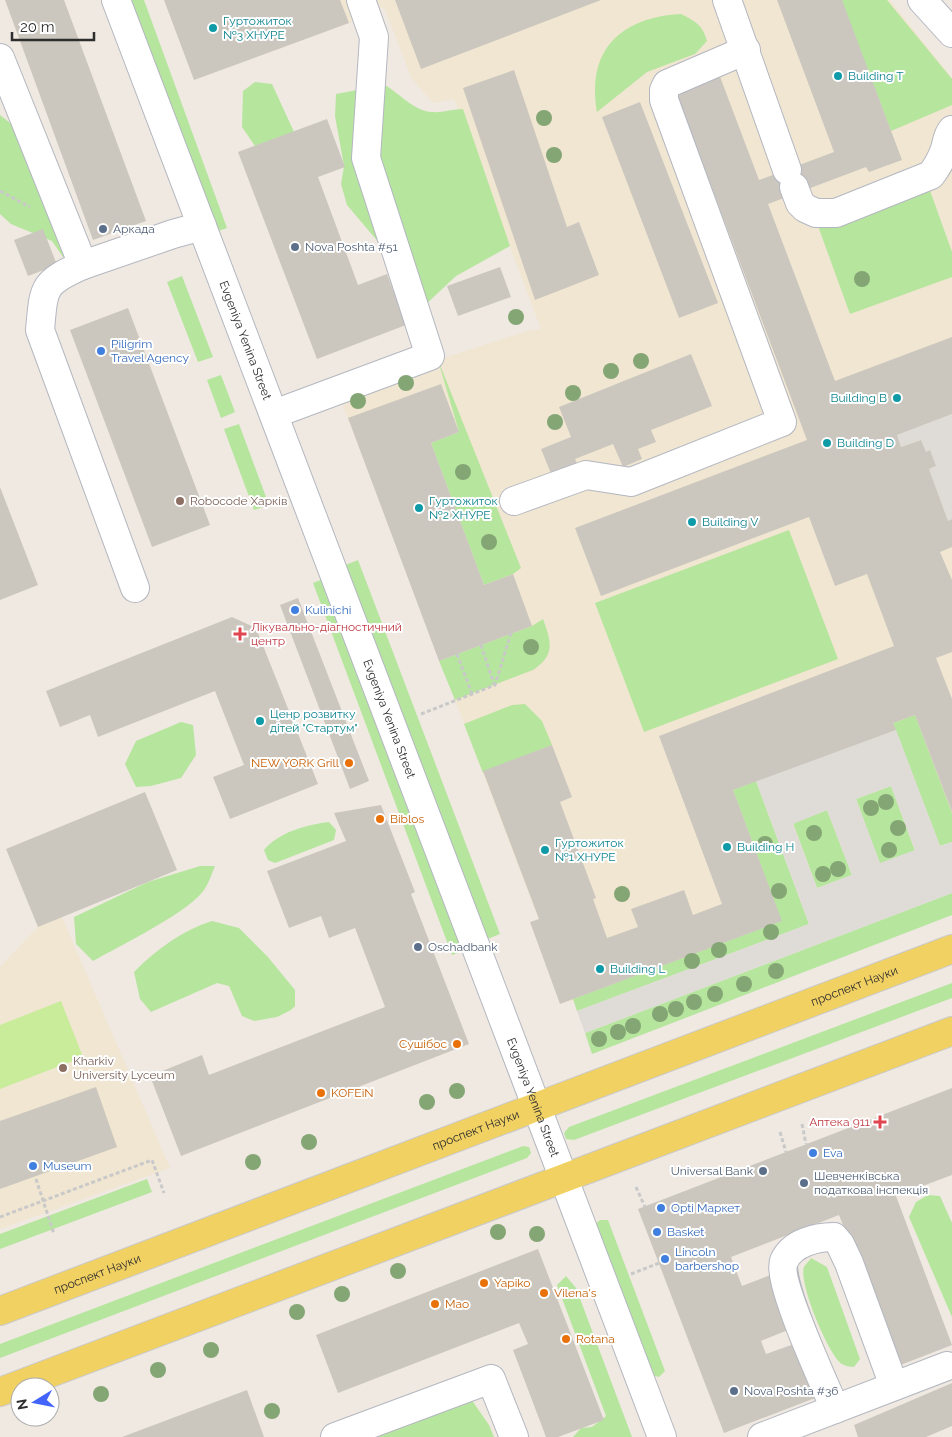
<svg xmlns="http://www.w3.org/2000/svg" width="952" height="1437" font-family="Raleway,sans-serif">
  <style>
    .education { fill: #f0e6d1 }
    .green { fill: #b6e59e }
    .pitch { fill: #c9ec9a }
    .plaza { fill: #dfdcd8; fill-rule: evenodd }
    .building { fill: #cbc7bf }
    .lines { fill: none; stroke-linecap: round; stroke-linejoin: round }
    .minor-casing { stroke: #b4b7c1; stroke-width: 30 }
    .major-casing { stroke: #c9c9c9; stroke-width: 30 }
    .path { stroke: #c9c9c9; stroke-width: 3; stroke-dasharray: 4 2.5; stroke-linecap: butt }
    .minor { stroke: #fff; stroke-width: 28 }
    .major { stroke: #f2d163; stroke-width: 28 }
    .tree { fill: #84a574 }
    .culture-dot { fill: #0f9aa8; stroke: #fff; stroke-width: 2 }
    .service-dot { fill: #5c6f8a; stroke: #fff; stroke-width: 2 }
    .shop-dot { fill: #3f7fe0; stroke: #fff; stroke-width: 2 }
    .education-dot { fill: #8d6e63; stroke: #fff; stroke-width: 2 }
    .health-dot { fill: #e0444e; stroke: #fff; stroke-width: 2 }
    .food-dot { fill: #e8710a; stroke: #fff; stroke-width: 2 }
    .labels { text-anchor: middle; dominant-baseline: central; stroke-width: 4; stroke-linejoin: round; paint-order: stroke }
    .culture-label { font-size: 12px; fill: #0d838f; stroke: #fff; text-anchor: start }
    .service-label { font-size: 12px; fill: #4e5e75; stroke: #fff; text-anchor: start }
    .street-label { font-size: 12px; fill: #2e2e2e; stroke: #fff }
    .shop-label { font-size: 12px; fill: #366cbe; stroke: #fff; text-anchor: start }
    .education-label { font-size: 12px; fill: #785e54; stroke: #fff; text-anchor: start }
    .health-label { font-size: 12px; fill: #be3a42; stroke: #fff; text-anchor: start }
    .food-label { font-size: 12px; fill: #c56008; stroke: #fff; text-anchor: start }
  </style>
  <rect width="100%" height="100%" fill="#efe9e1"/>
  <path class="education" d="M164 0H890L952 78V857L570 1002 341 400 438 360 527 331 541 329 454 99 433 103 412 79 384 7 349 23 194 80Z
    M62 917 170 1168 0 1229V967L38 927Z"/>
  <path class="green" d="M125 0H144L227 228 210 234Z
    M841 0H887L952 79V105L891 131Z
    M681 14C695 21 703 25 707 41L695 54 647 72 597 112C586 50 621 17 681 14Z
    M255 82 272 84 294 132 255 146 242 127 243 91Z
    M385 85C400 94 414 111 432 112 442 113 453 109 463 109L510 246 456 276 422 308 380 244 347 205 341 184 344 166 335 116 336 94Z
    M0 115 19 130 71 253 63 257 52 241 11 224 0 214Z
    M928 185 952 252V277L850 314 818 226Z
    M182 276 213 357 198 362 167 282Z
    M438 360 521 568 513 574 484 585 431 443 459 432Z
    M221 375 235 412 221 418 207 380Z
    M239 424 269 505 254 510 224 429Z
    M789 530 838 659 644 732 595 603Z
    M358 560 500 934 480 942 338 568Z
    M331 576 470 948 452 955 313 583Z
    M543 619C551 641 556 655 533 670L455 700 439 661 532 626Z
    M525 704 542 721 552 745 483 773 464 724 512 705Z
    M915 715 952 813V842L940 846 893 723Z
    M181 722 193 725 196 755 181 778 151 786 136 787 125 764 136 741Z
    M756 781 809 924 577 1011 573 999 781 921 733 790Z
    M891 786 915 851 880 864 856 799Z
    M827 810 852 875 817 888 793 823Z
    M329 822 336 830 334 840 275 863 268 860 264 850C279 832 306 825 329 822Z
    M200 866H215C212 873 209 883 204 890 189 912 118 947 93 961L76 944 74 917 148 882Z
    M952 893V915L592 1054 585 1033Z
    M212 921 239 928 267 956 295 990V1006L291 1010 277 1017 254 1021 242 1016 229 986 217 983 151 1012 140 999 134 972C157 949 181 931 212 921Z
    M952 983V998L574 1140 566 1139 564 1133 569 1127Z
    M523 1146 529 1147 531 1153 527 1158 0 1358V1344Z
    M147 1179 152 1192 0 1249V1234Z
    M928 1195 940 1196 952 1223V1317L909 1217 916 1202Z
    M600 1220H608L665 1371 659 1377 651 1375 593 1226Z
    M811 1258 827 1267 860 1359 854 1367C850 1367 845 1366 842 1364 829 1356 798 1282 804 1267 805 1265 809 1261 811 1258Z
    M566 1276 576 1288 632 1437H573L581 1428 592 1427 606 1416 557 1285Z
    M471 1399 489 1425 494 1437H361Z"/>
  <path class="pitch" d="M61 1001 83 1057 0 1089V1025Z"/>
  <path class="plaza" d="M952 414V519L948 521 929 469 936 466 930 450 926 452 920 440 901 447 897 435Z
    M896 730 940 846 952 842V893L585 1033 577 1011 809 924 756 781ZM891 786 915 850 880 863 856 799ZM827 810 852 875 817 888 793 824Z"/>
  <path class="building" d="M5 0H64L146 221 93 240Z
    M164 0H340L349 23 194 80Z
    M395 0H601L421 69Z
    M777 0H842L902 160 869 172 866 167 768 204 835 381 952 337V414L897 435 901 447 921 440 926 452 930 450 936 466 929 469 948 521 952 519V547L940 552 952 580V652L936 658 952 699V812L915 715 893 723 896 730 733 790 782 921 560 1004 530 922 539 919 483 771 552 745 572 797 560 802 596 898 593 899 607 938 638 927 631 909 684 890 693 915 722 904 659 736 894 646 867 574 835 586 809 517 601 596 575 528 807 440 675 90 719 74 759 180 834 152Z
    M514 70 567 227 579 222 599 275 535 300 463 88Z
    M640 102 718 303 679 318 602 117Z
    M327 119 345 167 318 177 358 285 387 274 406 325 317 359 238 152Z
    M43 229 57 265 28 276 14 240Z
    M500 267 511 297 458 316 447 286Z
    M128 308 210 525 152 547 70 330Z
    M691 354 712 406 651 430 656 442 638 449 642 459 623 467 613 444 575 459 580 470 554 481 541 449 571 437 559 407Z
    M441 384 459 432 431 443 484 585 513 574 532 626 439 661 348 418Z
    M0 487 38 585 0 600Z
    M298 598 369 781 350 789 280 605Z
    M232 617 256 628 318 784 230 819 213 777 244 765 215 691 98 737 90 715 60 727 46 691Z
    M145 792 177 870 38 927 6 849Z
    M381 805 415 892 411 894 469 1044 181 1156 150 1076 202 1055 209 1075 385 1007 355 928 329 938 321 916 289 928 267 871 346 841 334 813Z
    M96 1087 117 1147 0 1189V1121Z
    M952 1088V1175L896 1196 952 1345 898 1366 839 1215 731 1257 742 1286 773 1274 793 1328 761 1341 766 1354 794 1344 815 1398 724 1433 638 1209Z
    M538 1249 604 1420 558 1437H546L513 1350 528 1344 519 1323 338 1393 316 1335Z
    M952 1383V1426L926 1437H858L854 1425Z
    M247 1390 264 1437H122Z"/>
  <g class="lines">
    <g class="minor-casing">
      <g id="minor">
        <path id="s1" d="M116 0 662 1437"/>
        <path d="M727 0 787 170"/>
        <path d="M922 0 952 33"/>
        <path d="M0 58 83 265 173 234 202 226"/>
        <path d="M794 187 800 203 805 208 816 213H836L931 175C937 167 942 158 945 149 947 142 947 136 952 130"/>
        <path d="M83 265C42 283 44 287 40 330L135 588"/>
        <path d="M274 414 430 356 366 158 374 37 361 0"/>
        <path d="M514 501 586 475 631 482 782 422 664 100V90L667 84 746 50"/>
        <path d="M835 1409C825 1385 776 1280 784 1261 792 1243 816 1237 834 1237L840 1244 849 1263 894 1386"/>
        <path d="M335 1437 491 1379 514 1437"/>
        <path d="M762 1437 947 1366"/>
      </g>
    </g>
    <g class="major-casing">
      <g id="major">
        <path id="s2" d="M0 1311 952 949"/>
        <path d="M0 1392 952 1031"/>
      </g>
    </g>
    <path class="path" d="M0 191 30 207
      M481 645 494 684
      M457 654 472 694
      M421 714 495 685 511 633
      M802 1124 806 1144
      M780 1132 786 1152
      M36 1179 54 1234
      M636 1187 645 1207
      M0 1217 152 1160 164 1193
      M631 1274 659 1263"/>
    <use href="#minor" class="minor"/>
    <use href="#major" class="major"/>
  </g>
  <g class="tree">
    <circle cx="544" cy="118" r="8"/>
    <circle cx="554" cy="155" r="8"/>
    <circle cx="862" cy="279" r="8"/>
    <circle cx="516" cy="317" r="8"/>
    <circle cx="641" cy="361" r="8"/>
    <circle cx="611" cy="371" r="8"/>
    <circle cx="406" cy="383" r="8"/>
    <circle cx="573" cy="393" r="8"/>
    <circle cx="358" cy="401" r="8"/>
    <circle cx="555" cy="422" r="8"/>
    <circle cx="463" cy="472" r="8"/>
    <circle cx="489" cy="542" r="8"/>
    <circle cx="531" cy="647" r="8"/>
    <circle cx="886" cy="802" r="8"/>
    <circle cx="871" cy="808" r="8"/>
    <circle cx="898" cy="828" r="8"/>
    <circle cx="814" cy="833" r="8"/>
    <circle cx="765" cy="844" r="8"/>
    <circle cx="889" cy="850" r="8"/>
    <circle cx="838" cy="869" r="8"/>
    <circle cx="823" cy="874" r="8"/>
    <circle cx="779" cy="891" r="8"/>
    <circle cx="622" cy="894" r="8"/>
    <circle cx="771" cy="932" r="8"/>
    <circle cx="719" cy="950" r="8"/>
    <circle cx="692" cy="961" r="8"/>
    <circle cx="776" cy="971" r="8"/>
    <circle cx="744" cy="984" r="8"/>
    <circle cx="715" cy="994" r="8"/>
    <circle cx="694" cy="1002" r="8"/>
    <circle cx="676" cy="1009" r="8"/>
    <circle cx="660" cy="1014" r="8"/>
    <circle cx="633" cy="1026" r="8"/>
    <circle cx="618" cy="1032" r="8"/>
    <circle cx="599" cy="1039" r="8"/>
    <circle cx="457" cy="1091" r="8"/>
    <circle cx="427" cy="1102" r="8"/>
    <circle cx="309" cy="1142" r="8"/>
    <circle cx="253" cy="1162" r="8"/>
    <circle cx="498" cy="1232" r="8"/>
    <circle cx="537" cy="1234" r="8"/>
    <circle cx="398" cy="1271" r="8"/>
    <circle cx="342" cy="1294" r="8"/>
    <circle cx="297" cy="1312" r="8"/>
    <circle cx="211" cy="1350" r="8"/>
    <circle cx="158" cy="1370" r="8"/>
    <circle cx="101" cy="1394" r="8"/>
    <circle cx="272" cy="1411" r="8"/>
  </g>
  <g class="culture-dot">
    <circle cx="213" cy="28" r="5"/>
    <circle cx="838" cy="76" r="5"/>
    <circle cx="897" cy="398" r="5"/>
    <circle cx="827" cy="443" r="5"/>
    <circle cx="419" cy="508" r="5"/>
    <circle cx="692" cy="522" r="5"/>
    <circle cx="260" cy="721" r="5"/>
    <circle cx="727" cy="847" r="5"/>
    <circle cx="545" cy="850" r="5"/>
    <circle cx="600" cy="969" r="5"/>
  </g>
  <g class="service-dot">
    <circle cx="103" cy="229" r="5"/>
    <circle cx="295" cy="247" r="5"/>
    <circle cx="418" cy="947" r="5"/>
    <circle cx="763" cy="1171" r="5"/>
    <circle cx="804" cy="1183" r="5"/>
    <circle cx="734" cy="1391" r="5"/>
  </g>
  <g class="shop-dot">
    <circle cx="101" cy="351" r="5"/>
    <circle cx="295" cy="610" r="5"/>
    <circle cx="813" cy="1153" r="5"/>
    <circle cx="33" cy="1166" r="5"/>
    <circle cx="661" cy="1208" r="5"/>
    <circle cx="657" cy="1232" r="5"/>
    <circle cx="665" cy="1259" r="5"/>
  </g>
  <g class="education-dot">
    <circle cx="180" cy="501" r="5"/>
    <circle cx="63" cy="1068" r="5"/>
  </g>
  <g class="health-dot">
    <path d="M237.5 626.5h5v5h5v5h-5v5h-5v-5h-5v-5h5z"/>
    <path d="M877.5 1114.5h5v5h5v5h-5v5h-5v-5h-5v-5h5z"/>
  </g>
  <g class="food-dot">
    <circle cx="349" cy="763" r="5"/>
    <circle cx="380" cy="819" r="5"/>
    <circle cx="457" cy="1044" r="5"/>
    <circle cx="321" cy="1093" r="5"/>
    <circle cx="484" cy="1283" r="5"/>
    <circle cx="544" cy="1293" r="5"/>
    <circle cx="435" cy="1304" r="5"/>
    <circle cx="566" cy="1339" r="5"/>
  </g>
  <g class="labels">
    <g class="culture-label">
      <text x="223" y="21">Гуртожиток<tspan x="223" dy="14">№3 ХНУРЕ</tspan></text>
      <text x="848" y="76">Building T</text>
      <text x="887" y="398" text-anchor="end">Building B</text>
      <text x="837" y="443">Building D</text>
      <text x="429" y="501">Гуртожиток<tspan x="429" dy="14">№2 ХНУРЕ</tspan></text>
      <text x="702" y="522">Building V</text>
      <text x="270" y="714">Ценр розвитку<tspan x="270" dy="14">дітей "Стартум"</tspan></text>
      <text x="555" y="843">Гуртожиток<tspan x="555" dy="14">№1 ХНУРЕ</tspan></text>
      <text x="737" y="847">Building H</text>
      <text x="610" y="969">Building L</text>
    </g>
    <g class="service-label">
      <text x="113" y="229">Аркада</text>
      <text x="305" y="247">Nova Poshta #51</text>
      <text x="428" y="947">Oschadbank</text>
      <text x="753" y="1171" text-anchor="end">Universal Bank</text>
      <text x="814" y="1176">Шевченківська<tspan x="814" dy="14">податкова інспекція</tspan></text>
      <text x="744" y="1391">Nova Poshta #36</text>
    </g>
    <g class="street-label">
      <text stroke="none"><textPath href="#s1" startOffset="364">Evgeniya Yenina Street</textPath></text>
      <text stroke="none"><textPath href="#s1" startOffset="769">Evgeniya Yenina Street</textPath></text>
      <text stroke="none"><textPath href="#s2" startOffset="914">проспект Науки</textPath></text>
      <text stroke="none"><textPath href="#s1" startOffset="1174">Evgeniya Yenina Street</textPath></text>
      <text stroke="none"><textPath href="#s2" startOffset="509">проспект Науки</textPath></text>
      <text stroke="none"><textPath href="#s2" startOffset="104">проспект Науки</textPath></text>
    </g>
    <g class="shop-label">
      <text x="111" y="344">Piligrim<tspan x="111" dy="14">Travel Agency</tspan></text>
      <text x="305" y="610">Kulinichi</text>
      <text x="823" y="1153">Eva</text>
      <text x="43" y="1166">Museum</text>
      <text x="671" y="1208">Opti Маркет</text>
      <text x="667" y="1232">Basket</text>
      <text x="675" y="1252">Lincoln<tspan x="675" dy="14">barbershop</tspan></text>
    </g>
    <g class="education-label">
      <text x="190" y="501">Robocode Харків</text>
      <text x="73" y="1061">Kharkiv<tspan x="73" dy="14">University Lyceum</tspan></text>
    </g>
    <g class="health-label">
      <text x="251" y="627">Лікувально-діагностичний<tspan x="251" dy="14">центр</tspan></text>
      <text x="870" y="1122" text-anchor="end">Аптека 911</text>
    </g>
    <g class="food-label">
      <text x="339" y="763" text-anchor="end">NEW YORK Grill</text>
      <text x="390" y="819">Biblos</text>
      <text x="447" y="1044" text-anchor="end">Сушібос</text>
      <text x="331" y="1093">KOFEiN</text>
      <text x="494" y="1283">Yapiko</text>
      <text x="554" y="1293">Vilena's</text>
      <text x="445" y="1304">Мао</text>
      <text x="576" y="1339">Rotana</text>
    </g>
  </g>
  <g transform="translate(35 1402) rotate(260)"><circle r="24" fill="#ffffff" stroke="#ababab"/>
  <path d="M0-4L9 19L0 12L-9 19Z" fill="#4264fb"/>
  <text y="-8" font-size="14" font-weight="bold" text-anchor="middle" fill="#2e2e2e">N</text>
  </g>
  <path d="M12 32v8h82v-8" fill="none" stroke="#2e2e2e" stroke-width="2.5"/>
  <text x="20" y="32" font-size="15" fill="#2e2e2e" stroke="#ffffff" stroke-width="4" paint-order="stroke">20 m</text>
</svg>
